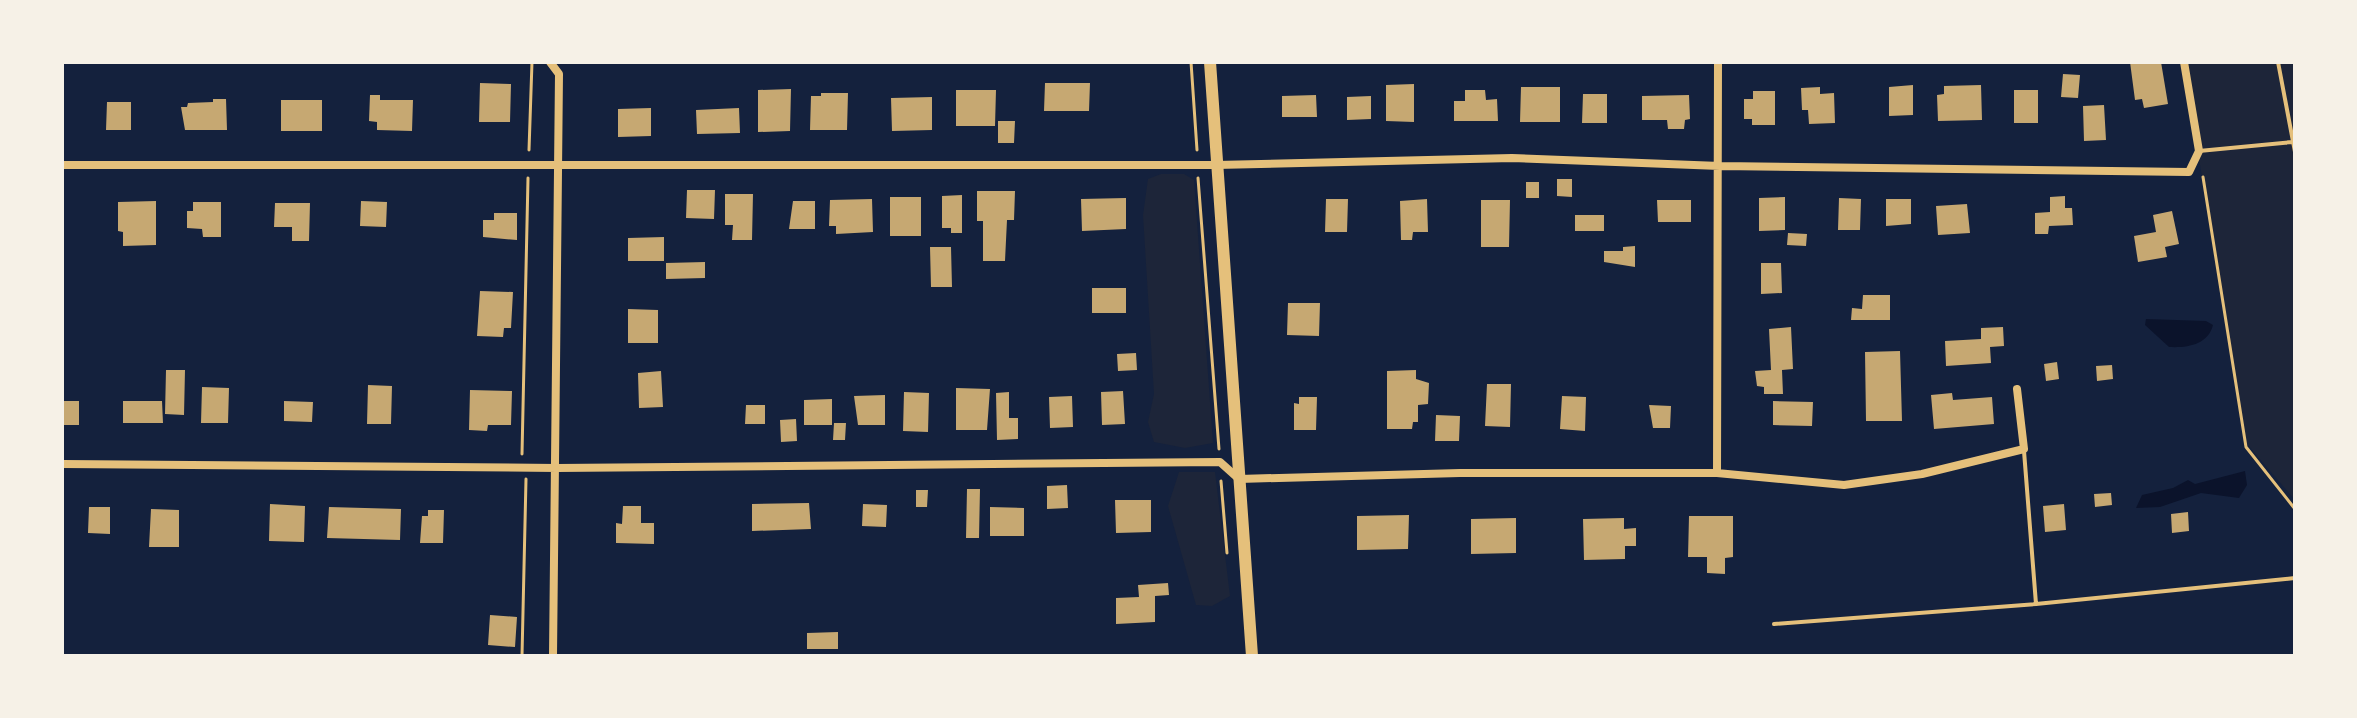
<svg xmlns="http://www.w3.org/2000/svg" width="2357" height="718" font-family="Mulish,sans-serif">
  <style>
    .green { fill: #1d2539 }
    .water { fill: #0b132b }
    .building { fill: #c6a872 }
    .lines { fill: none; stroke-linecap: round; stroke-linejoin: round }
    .path { stroke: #e5c07b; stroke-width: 3 }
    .service { stroke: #e5c07b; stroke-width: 4 }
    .minor { stroke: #e5c07b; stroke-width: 8 }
    .secondary { stroke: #e5c07b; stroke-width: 12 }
  </style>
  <rect width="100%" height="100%" fill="#14213d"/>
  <path class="green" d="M2183 62H2295V500L2246 443Z
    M1161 174H1184L1194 180 1213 443 1185 448 1154 442 1148 422 1154 394 1143 215 1148 179Z
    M1179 472H1215L1230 596 1212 606 1196 605 1168 506Z"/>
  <path class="water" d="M2146 319 2206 321 2213 325C2208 345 2187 348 2169 347L2145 325Z
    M2245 471 2247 485 2239 498 2201 493 2160 507 2136 508 2142 495 2173 488 2188 480 2195 484Z"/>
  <path class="building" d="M2130 62H2161L2168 104 2144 108 2142 99 2135 100Z
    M2063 74 2080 75 2078 98 2061 97Z
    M480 83 511 84 510 122H479Z
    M1045 83H1090L1089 111H1044Z
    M1414 84V122L1386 121V85Z
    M1913 85V115L1889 116V87Z
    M1981 85 1982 120 1938 121 1937 95 1944 94V86Z
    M1521 87H1560V122H1520Z
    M1820 87V94L1834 93 1835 123 1809 124 1808 110H1802L1801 88Z
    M791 89 790 131 758 132V90Z
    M956 90H996L995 126H956Z
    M1465 90H1485L1486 100 1497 99 1498 121H1454V101H1465Z
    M2014 90H2038V123H2014Z
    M1753 91H1775V125H1752V119H1744V99H1753Z
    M821 93H848L847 130H810L811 96H821Z
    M1583 94H1607V123H1582Z
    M370 95H380V100H413L412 131 377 130V122L369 121Z
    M1316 95 1317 117H1282V96Z
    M1689 95 1690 119 1685 120 1684 129H1668L1667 120H1642V96Z
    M1371 96V119L1347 120V97Z
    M932 97V130L892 131 891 98Z
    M213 99H226L227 130H185L181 107H187L188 103 213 102Z
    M281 100H322V131H281Z
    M107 102H131V130H106Z
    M2104 105 2106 140 2084 141 2083 106Z
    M651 108V136L618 137V109Z
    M739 108 740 133 697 134 696 110Z
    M998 121H1015L1014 143H998Z
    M1557 179H1572V197L1557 196Z
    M1526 182H1539V198H1526Z
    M687 190H715L714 219 686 218Z
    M977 191H1015L1014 220H1007L1005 261H983V221H977Z
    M725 194H753L752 240H732L733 225H725Z
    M962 195V233H951V228H942V196Z
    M2065 196V208H2072L2073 225 2049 226 2048 234H2035V213L2050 212V197Z
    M890 197H921V236H890Z
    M1785 197V230L1759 231V198Z
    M1126 198V229L1082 231 1081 199Z
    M1839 198 1861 199 1860 230H1838Z
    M872 199 873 232 836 234V226H829L830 200Z
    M1326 199H1348L1347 232H1325Z
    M1427 199 1428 232H1413L1412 240H1401L1400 201Z
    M1886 199H1911V224L1886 226Z
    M1481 200H1510L1509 247H1481Z
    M1657 200H1691V222H1658Z
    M156 201V245L123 246V232L118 231V202Z
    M361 201 387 202 386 227 360 226Z
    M793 201H815V229H789Z
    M193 202H221V237H203L202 229 187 228V211H193Z
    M275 203H310L309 241H292V227H274Z
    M1967 204 1970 233 1938 235 1936 206Z
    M2172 211 2179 244 2165 247 2167 257 2138 262 2134 236 2156 232 2153 215Z
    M494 213H517V240L483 237V220H494Z
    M1575 215H1604V231H1575Z
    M1788 233 1807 234 1806 246 1787 245Z
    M664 237V261H628V238Z
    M1635 246V267L1604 262V251H1623V247Z
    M930 247H951L952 287H931Z
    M705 262V278L666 279V263Z
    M1761 263H1781L1782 293 1761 294Z
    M1092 288H1126V313H1092Z
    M480 291 513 292 511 328H504L503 337 477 336Z
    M1863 295H1890V320H1851L1852 308 1862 309Z
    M1288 303H1320L1319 336 1287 335Z
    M628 309 658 310V343H628Z
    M1791 327 1793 369 1782 370 1783 394H1764V387L1757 386 1755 371 1771 370 1769 329Z
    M2003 327 2004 346 1990 347 1991 363 1946 366 1945 341 1981 339V328Z
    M1900 351 1902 421H1866L1865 352Z
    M1136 353 1137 370 1118 371 1117 354Z
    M2057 362 2059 379 2046 381 2044 364Z
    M2112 365 2113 379 2097 381 2096 366Z
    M166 370H185L184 415 165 414Z
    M1416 370V379L1429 383 1428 404 1418 405V422H1413L1412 429H1387V371Z
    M661 371 663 407 639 408 638 373Z
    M1487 384H1511L1510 427 1485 426Z
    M368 385 392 386 391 424H367Z
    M202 387 229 388 228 423H201Z
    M956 388 990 389 987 430H956Z
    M470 390 512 391 511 425H488L487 431 469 430Z
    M1123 391 1125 424 1102 425 1101 392Z
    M904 392 929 393 928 432 903 431Z
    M1009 392V418H1018V439L997 440 996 393Z
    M1952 393 1953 400 1992 397 1994 424 1934 429 1931 395Z
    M885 395V425H858L854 396Z
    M1072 396 1073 427 1050 428 1049 397Z
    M1562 396 1586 397 1585 431 1560 429Z
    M1299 397H1317L1316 430H1294V403L1299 404Z
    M832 399V425H804V400Z
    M62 401H79V425H62Z
    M123 401H162L163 423H123Z
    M284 401 313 402 312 422 284 421Z
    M1773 401 1813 402 1812 426 1773 425Z
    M746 405H765V424H745Z
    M1649 405 1671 406 1670 428H1653Z
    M1436 415 1460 416 1459 441H1435Z
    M796 419 797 441 781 442 780 420Z
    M834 423H846L845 440H833Z
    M1067 485 1068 508 1047 509V486Z
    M967 489H980L979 538H966Z
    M916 490H928L927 507H916Z
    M2111 493 2112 505 2095 507 2094 494Z
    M1115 500H1151V532L1116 533Z
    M809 503 811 529 752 531V504Z
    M270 504 305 506 304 542 269 541Z
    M863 504 887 505 886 527 862 526Z
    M2064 504 2066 530 2045 532 2043 506Z
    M623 506H641V523H654V544L616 543V523L622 524Z
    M89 507H110V534L88 533Z
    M329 507 401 509 400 540 327 538Z
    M990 507 1024 508V536H990Z
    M151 509 179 510V547H149Z
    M428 510H444L443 543H420L422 516H428Z
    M2188 512 2189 531 2172 533 2171 514Z
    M1409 515 1408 549 1357 550V516Z
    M1689 516H1733V557L1725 558V574L1707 573V557H1688Z
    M1516 518V553L1471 554V519Z
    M1624 518V529L1636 528V546H1625V559L1584 560 1583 519Z
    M1168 583 1169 595 1155 596V622L1116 624V598L1139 597 1138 585Z
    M490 615 517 617 515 647 488 645Z
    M838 632V649H807V633Z"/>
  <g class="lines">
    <path class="path" d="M1191 62 1197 150
      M529 150 532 62
      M2203 177 2246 447 2295 509
      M1198 178 1219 449
      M522 454 528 178
      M1221 481 1227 553
      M522 656 526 479"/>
    <path class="service" d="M2278 62 2295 152
      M2199 151 2292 142
      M2036 604 2295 578
      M1774 624 2036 604 2024 451"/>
    <path class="minor" d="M550 62 559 74 553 656
      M62 165H1216L1512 158 1720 166 2189 172 2199 151 2184 62
      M62 464 557 468 1220 462 1239 479 1460 473H1717L1844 485 1922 474 2024 449 2017 389
      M1717 473 1718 62"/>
    <path class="secondary" d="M1210 62 1252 656"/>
  </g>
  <rect width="2357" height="718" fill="none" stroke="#f6f1e7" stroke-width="128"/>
</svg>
